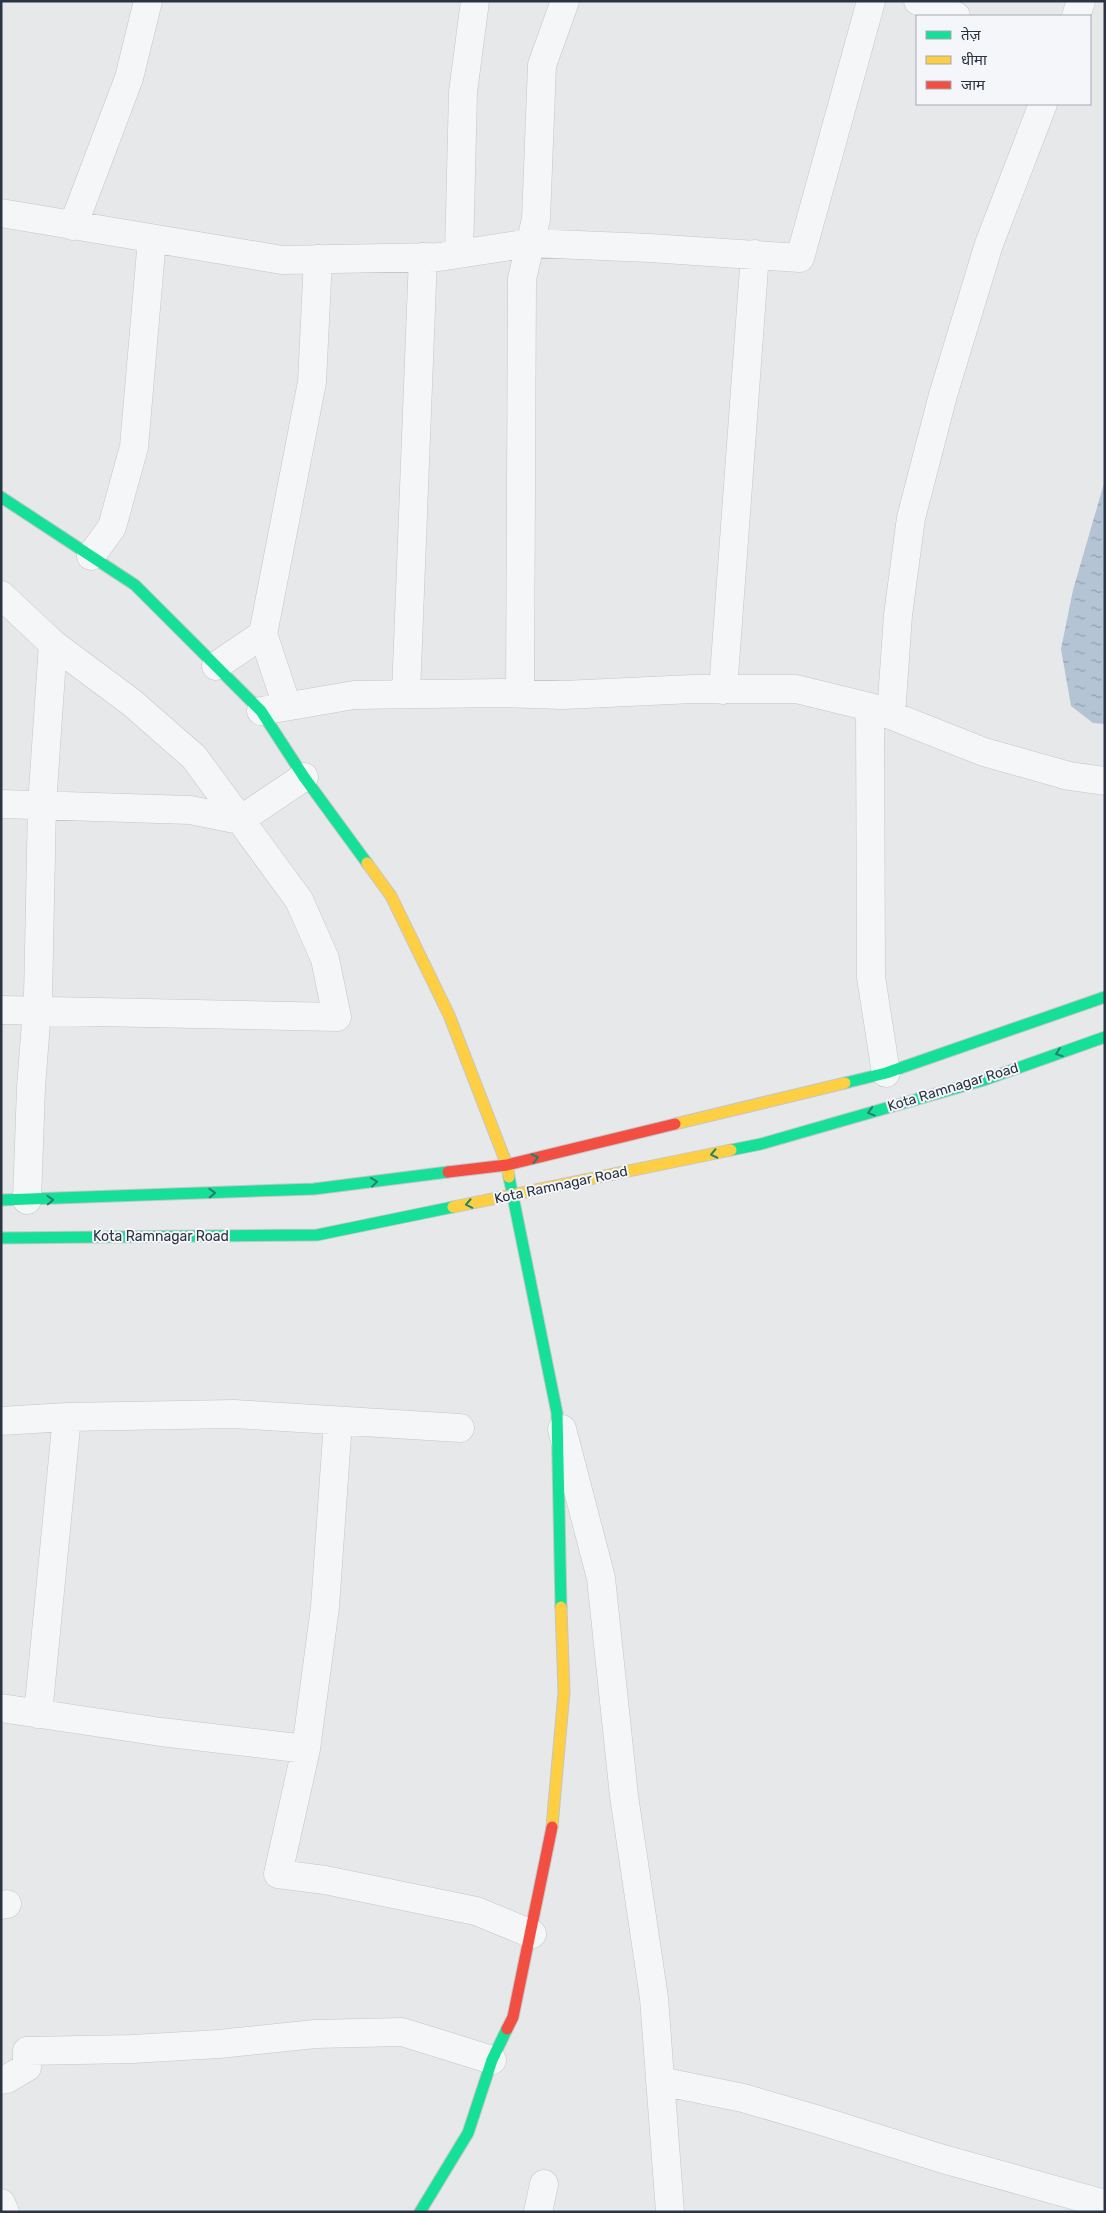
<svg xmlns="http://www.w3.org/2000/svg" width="1106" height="2213" font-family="Rubik,'Noto Sans Devanagari',sans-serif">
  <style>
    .water { fill: url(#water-ripples) }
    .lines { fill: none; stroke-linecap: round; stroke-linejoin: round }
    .street-casing { stroke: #c4c6c8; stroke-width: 29 }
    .fast-casing { stroke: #c4c6c8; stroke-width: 13 }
    .slow-casing { stroke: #c4c6c8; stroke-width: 13 }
    .jam-casing { stroke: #c4c6c8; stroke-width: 13 }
    .street { stroke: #f5f6f7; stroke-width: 28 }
    .fast { stroke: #16e098; stroke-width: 11 }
    .slow { stroke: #ffcf43; stroke-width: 11 }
    .jam { stroke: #f24e42; stroke-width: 11 }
    .oneway { stroke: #22816a }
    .labels { text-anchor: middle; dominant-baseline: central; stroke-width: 4; stroke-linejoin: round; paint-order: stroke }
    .street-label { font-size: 14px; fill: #2b3445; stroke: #f4f6f9 }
  </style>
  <defs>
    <pattern id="water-ripples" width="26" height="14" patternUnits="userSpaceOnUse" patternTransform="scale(1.25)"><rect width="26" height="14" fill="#b4c4d5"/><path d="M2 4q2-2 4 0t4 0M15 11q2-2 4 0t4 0" fill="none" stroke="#93a0af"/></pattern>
  </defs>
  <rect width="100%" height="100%" fill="#e6e8ea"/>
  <path class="water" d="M1105 480V724L1093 723 1071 706 1061 649 1073 590Z"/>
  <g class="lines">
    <g class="street-casing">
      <path id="street" d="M918 1 956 16
        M1076 16 1081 1
        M1 213 282 260 439 257 530 243 650 248 800 258 871 1
        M73 226 129 78 148 1
        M459 254 463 92 475 1
        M91 556 112 527 134 447 152 239
        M1 595 53 644 131 702 194 757 299 900 325 959 337 1017 1 1010
        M216 666 263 634
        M723 690 755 254
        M520 693 522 279 536 219 542 65 565 1
        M406 694 423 257
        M287 706 263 634 312 382 318 259
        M870 707 871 977 886 1073
        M261 711 354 695 502 693 563 695 693 689H796L870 707 984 752 1069 776 1105 781
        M891 715 898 615 911 518 943 395 989 244 1043 104
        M1 804 190 810 240 820 304 777
        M27 1200 31 1087 38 997 42 805 53 644
        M1 1421 67 1417 234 1414 460 1428
        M338 1421 325 1607 306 1749 278 1874 325 1880 476 1911 532 1934
        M562 1429 601 1578 624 1796 654 1998 670 2212
        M1 1708 161 1732 306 1749
        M38 1714 67 1417
        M1 1905 7 1904
        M1 2080 7 2079 27 2067V2051L132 2049 219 2044 315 2034 402 2032 492 2060
        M660 2081 743 2098 822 2121 943 2159 1105 2204
        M1 2203 5 2212
        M538 2212 544 2184"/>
    </g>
    <g class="fast-casing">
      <path id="fast" d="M1 497 135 585 261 711 304 777 367 863
        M845 1083 886 1073 1105 997
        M731 1150 761 1144 984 1080 1105 1037
        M509 1177 557 1413 561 1607
        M1 1200 314 1189 448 1172
        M1 1238 317 1235 453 1207
        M420 2212 468 2133 492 2060 507 2029"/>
    </g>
    <g class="slow-casing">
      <path id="slow" d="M367 863 391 896 449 1015 507 1165 509 1177
        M675 1124 845 1083
        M453 1207 731 1150
        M552 1827 564 1692 561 1607"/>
    </g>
    <g class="jam-casing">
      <path id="jam" d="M448 1172 507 1165 675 1124
        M507 2029 513 2017 552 1827"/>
    </g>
    <use href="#street" class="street"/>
    <use href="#fast" class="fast"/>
    <use href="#slow" class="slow"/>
    <use href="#jam" class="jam"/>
  </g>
  <defs><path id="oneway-chevron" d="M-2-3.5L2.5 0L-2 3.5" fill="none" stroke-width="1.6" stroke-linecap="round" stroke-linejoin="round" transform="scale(1.25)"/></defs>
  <g class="oneway">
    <use href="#oneway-chevron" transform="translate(1059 1053) rotate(160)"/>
    <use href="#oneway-chevron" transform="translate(871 1112) rotate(164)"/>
    <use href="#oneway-chevron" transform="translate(714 1154) rotate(168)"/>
    <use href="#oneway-chevron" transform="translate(535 1158) rotate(-14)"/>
    <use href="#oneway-chevron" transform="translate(374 1182) rotate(-7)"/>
    <use href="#oneway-chevron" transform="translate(212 1193) rotate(-2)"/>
    <use href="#oneway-chevron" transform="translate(50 1200) rotate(-2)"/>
    <use href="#oneway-chevron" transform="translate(469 1204) rotate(169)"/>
  </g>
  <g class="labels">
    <g class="street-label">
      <text transform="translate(953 1087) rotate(-17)">Kota Ramnagar Road</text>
      <text transform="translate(561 1185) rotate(-12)">Kota Ramnagar Road</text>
      <text x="161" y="1236">Kota Ramnagar Road</text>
    </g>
  </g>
  <rect width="1106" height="2213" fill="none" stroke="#2b3445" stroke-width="5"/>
  <rect x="916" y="15" width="175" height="90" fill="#f4f6f9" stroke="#a4a8b1"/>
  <rect x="926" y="31" width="25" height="8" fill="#16e098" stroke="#a4a8b1"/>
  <text x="961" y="40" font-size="15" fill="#2b3445">तेज़</text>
  <rect x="926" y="56" width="25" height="8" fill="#ffcf43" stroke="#a4a8b1"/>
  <text x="961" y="65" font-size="15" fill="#2b3445">धीमा</text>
  <rect x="926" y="81" width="25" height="8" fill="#f24e42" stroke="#a4a8b1"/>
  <text x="961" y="90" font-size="15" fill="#2b3445">जाम</text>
</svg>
